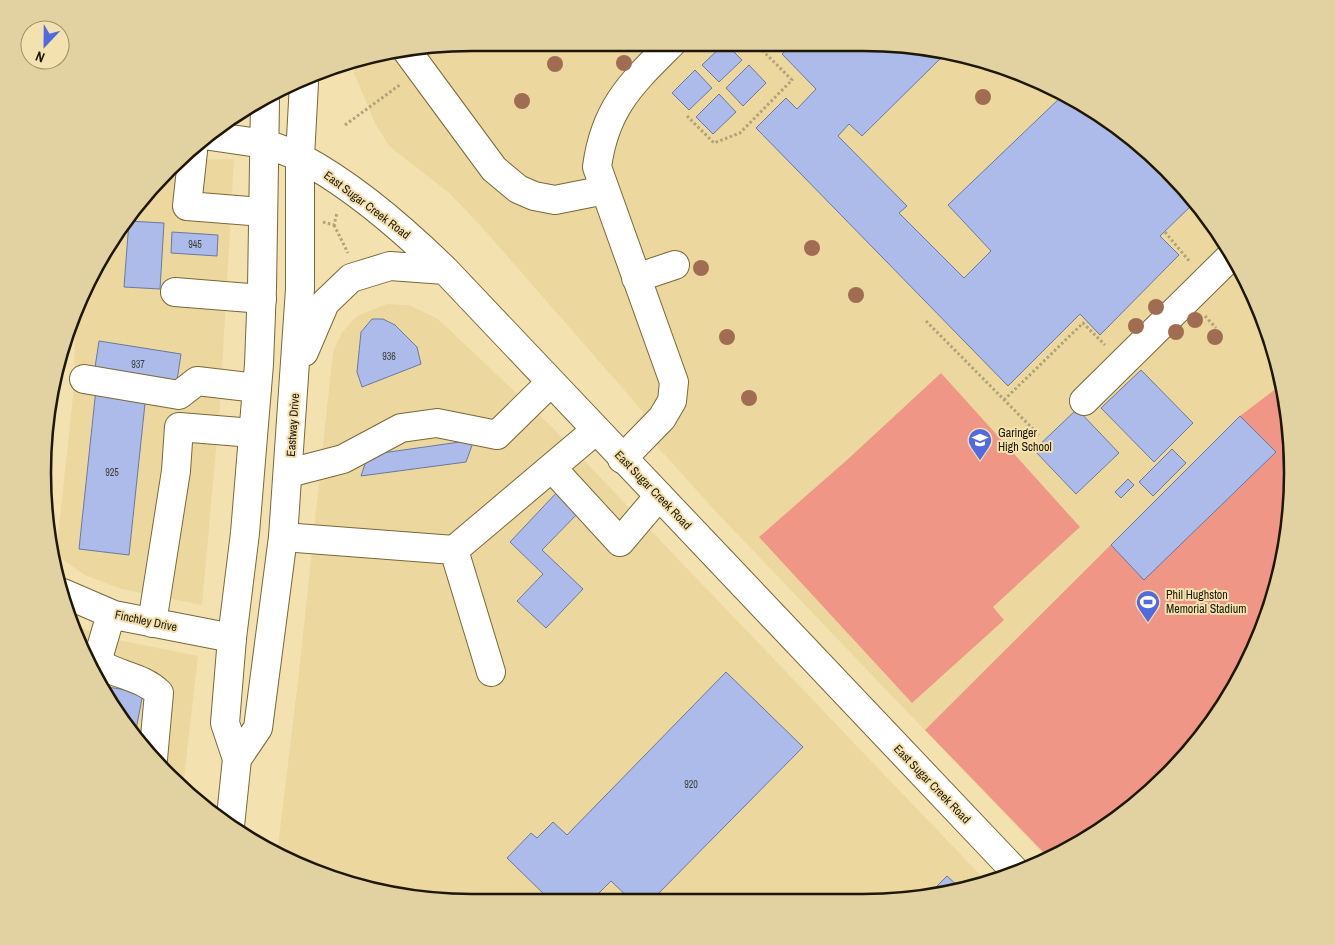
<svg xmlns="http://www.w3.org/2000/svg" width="1335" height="945" font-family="'Archivo Narrow',sans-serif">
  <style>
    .built { fill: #ecd89e }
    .green { fill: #ef9686 }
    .building { fill: #acbbe9; stroke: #6a78a2 }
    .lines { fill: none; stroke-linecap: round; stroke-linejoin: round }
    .minor-casing { stroke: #786839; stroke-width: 30 }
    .major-casing { stroke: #786839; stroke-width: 30 }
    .path { stroke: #b0a27a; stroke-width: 3; stroke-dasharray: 2.5 2.5; stroke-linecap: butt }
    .minor { stroke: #fff; stroke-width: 28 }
    .major { stroke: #fff; stroke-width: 28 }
    .tree { fill: #a16d52 }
    .labels { text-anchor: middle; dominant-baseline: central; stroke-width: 4; stroke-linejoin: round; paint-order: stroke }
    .number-label { font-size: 10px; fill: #41403d }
    .street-label { font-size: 12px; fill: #1d1704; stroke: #f3e1af }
    .poi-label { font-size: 12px; fill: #1d1704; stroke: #f3e1af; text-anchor: start }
    .rim { fill: none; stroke: #1d1704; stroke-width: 2.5 }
  </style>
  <rect width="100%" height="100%" fill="#f3e1af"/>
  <path class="built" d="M473 43H863L947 51 1078 100 1186 189 1235 257 1270 334 1289 416 1292 500 1278 584 1248 662 1204 734 1146 796 1048 859 719 515 635 422 644 413 481 226 448 192 389 146 375 123 354 73 352 61 361 57Z
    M234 159 220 405 202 605 121 589 85 575 56 555 73 397 76 307 149 189 182 160Z
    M387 304 409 305 438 319 552 427 984 879 919 899 445 902 361 888 277 855 299 672 333 352 342 332 357 316Z
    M74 625 108 638 198 656 183 787 149 756 87 662Z"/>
  <path class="green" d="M941 373 1080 527 993 607 1004 620 912 703 759 537 847 460Z
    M1281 385 1289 416 1292 500 1278 584 1248 662 1204 734 1146 796 1050 859 925 730 1240 416Z"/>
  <path class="building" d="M725 43 742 60 719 82 702 65Z
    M794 43H863L948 51 862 136 849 124 838 136 907 206 899 213 964 278 991 251 948 205 1063 95 1078 100 1186 189 1195 202 1160 236 1179 255 1100 335 1080 314 1008 386 756 128 786 98 797 109 816 89 782 54Z
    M749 65 766 83 743 106 726 88Z
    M695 70 712 88 689 110 672 93Z
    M719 94 736 112 713 134 696 117Z
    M129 221 164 223 160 289 124 287Z
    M172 232 218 235 217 256 171 253Z
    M372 319H383L395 325 417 347 421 364 362 387 357 372 361 332Z
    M99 341 181 354 176 387 94 374Z
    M1141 370 1193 423 1154 462 1101 408Z
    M96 389 146 394 129 555 79 549Z
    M1077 409 1119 453 1076 494 1034 450Z
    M1240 416 1276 452 1144 580 1111 545Z
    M474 440 466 462 361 476 368 455Z
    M1172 449 1186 463 1153 496 1139 482Z
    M1128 479 1134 485 1121 498 1115 492Z
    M560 489 582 509 542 550 583 589 546 628 517 601 543 574 510 542Z
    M726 672 803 747 652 900H631L611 881 591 901H551L507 858 531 833 537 838 553 822 567 835Z
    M102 686 143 693 135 735Z
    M947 876 959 887 927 896Z"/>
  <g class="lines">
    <g class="minor-casing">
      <path id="minor" d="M407 51 494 169 518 189 534 196 555 200 605 190
        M210 136 266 144
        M193 151 187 206 262 212
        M636 278 675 265
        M175 292 262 299
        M84 379 179 395 197 381 257 388
        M1084 401 1233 254
        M622 459 662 418 672 401 674 382 597 167C605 107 632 83 672 43
        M552 468 620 542 659 496
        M289 473 343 459 401 428 437 423 497 435 550 383
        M283 537 454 550 596 430
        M454 550 491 672
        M63 593 114 615 232 638
        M111 614 99 655 103 666C122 676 144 678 159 693L153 759
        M152 623 176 471 179 427 253 433"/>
    </g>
    <g class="major-casing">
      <path id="major" d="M266 144C277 148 290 152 301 158 352 185 404 230 445 270L1014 870
        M304 352 325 303 351 278 390 266 445 270
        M237 759 258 728 283 537 300 289V157L304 83
        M230 826 237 759 225 723 232 638 245 533 259 364 262 288 265 101"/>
    </g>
    <path class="path" d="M687 116 714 143 740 133 792 80 755 43
      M345 125 401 84
      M323 222 334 225 337 213
      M334 225 348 253
      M1165 232 1190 262
      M1205 316 1216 328
      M926 321 1039 435
      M1004 400 1083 323 1105 345"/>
    <use href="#minor" class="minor"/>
    <use href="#major" class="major"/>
  </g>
  <g class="tree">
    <circle cx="624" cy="63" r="8"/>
    <circle cx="555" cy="64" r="8"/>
    <circle cx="983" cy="97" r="8"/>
    <circle cx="522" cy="101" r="8"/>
    <circle cx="812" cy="248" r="8"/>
    <circle cx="701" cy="268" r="8"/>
    <circle cx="856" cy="295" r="8"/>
    <circle cx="1156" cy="307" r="8"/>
    <circle cx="1195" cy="320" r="8"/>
    <circle cx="1136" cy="326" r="8"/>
    <circle cx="1176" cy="332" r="8"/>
    <circle cx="727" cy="337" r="8"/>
    <circle cx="1215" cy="337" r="8"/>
    <circle cx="749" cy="398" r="8"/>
  </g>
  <defs>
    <g id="school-pin" transform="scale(1.25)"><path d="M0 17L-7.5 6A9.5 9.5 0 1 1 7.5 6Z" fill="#516adf" stroke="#f3e1af"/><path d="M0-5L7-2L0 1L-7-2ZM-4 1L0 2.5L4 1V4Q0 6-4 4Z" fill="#fff"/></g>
    <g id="stadium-pin" transform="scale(1.25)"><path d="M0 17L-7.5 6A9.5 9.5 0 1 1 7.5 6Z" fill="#516adf" stroke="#f3e1af"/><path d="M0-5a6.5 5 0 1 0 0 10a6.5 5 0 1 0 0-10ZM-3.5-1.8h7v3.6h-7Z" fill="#fff"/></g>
  </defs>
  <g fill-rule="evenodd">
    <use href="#school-pin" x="980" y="440"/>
    <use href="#stadium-pin" x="1148" y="602"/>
  </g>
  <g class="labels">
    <g class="number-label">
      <text x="195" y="244">945</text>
      <text x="389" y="356">936</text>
      <text x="138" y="364">937</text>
      <text x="112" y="472">925</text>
      <text x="691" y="784">920</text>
    </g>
    <g class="street-label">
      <text transform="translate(367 205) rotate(37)">East Sugar Creek Road</text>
      <text transform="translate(293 425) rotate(-86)">Eastway Drive</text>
      <text transform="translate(653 490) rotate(46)">East Sugar Creek Road</text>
      <text transform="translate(146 621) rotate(12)">Finchley Drive</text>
      <text transform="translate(932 784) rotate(46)">East Sugar Creek Road</text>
    </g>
    <g class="poi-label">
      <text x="998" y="433">Garinger<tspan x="998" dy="14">High School</tspan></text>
      <text x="1166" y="595">Phil Hughston<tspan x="1166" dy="14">Memorial Stadium</tspan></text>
    </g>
  </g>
  <path d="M0 0H1335V945H0ZM472 51H863A421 421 0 0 1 1284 472V473A421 421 0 0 1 863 894H472A421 421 0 0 1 51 473V472A421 421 0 0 1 472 51Z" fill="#e2d1a1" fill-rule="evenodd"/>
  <path class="rim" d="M472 51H863A421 421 0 0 1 1284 472V473A421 421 0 0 1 863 894H472A421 421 0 0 1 51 473V472A421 421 0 0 1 472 51Z"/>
  <g transform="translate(45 45) rotate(202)"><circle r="24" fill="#f3e1af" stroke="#9d906b"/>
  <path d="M0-4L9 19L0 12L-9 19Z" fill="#516adf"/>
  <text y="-8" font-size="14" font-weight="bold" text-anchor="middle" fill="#1d1704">N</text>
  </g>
</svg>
